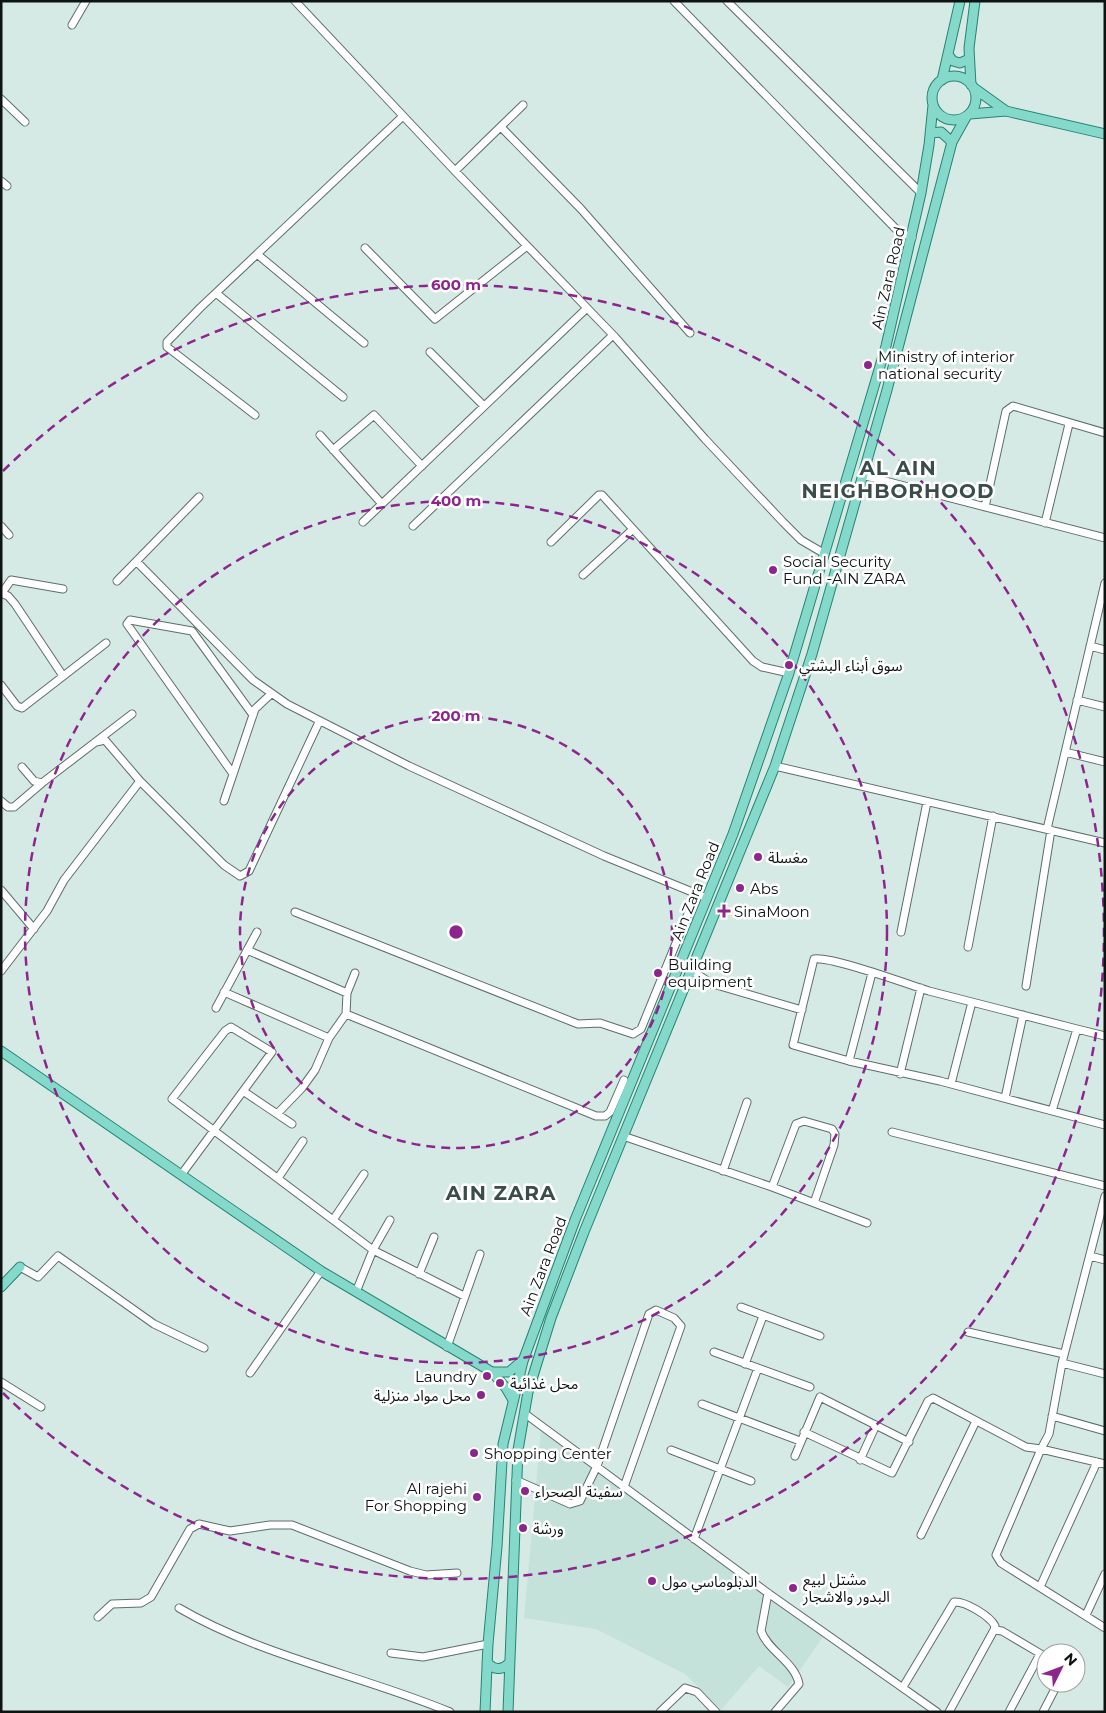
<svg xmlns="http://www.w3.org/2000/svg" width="1106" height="1713" font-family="Montserrat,'Noto Sans Arabic',sans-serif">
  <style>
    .built { fill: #c4e1da }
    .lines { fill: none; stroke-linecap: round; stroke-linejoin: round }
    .minor-casing { stroke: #5d6e6a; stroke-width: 9 }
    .major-casing { stroke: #268372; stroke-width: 11 }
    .minor { stroke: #fff; stroke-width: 7 }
    .major { stroke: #85d9ca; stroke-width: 9 }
    .ring { fill: none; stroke: #8d268c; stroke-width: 2.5; stroke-dasharray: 9 6 }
    .poi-dot { fill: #8d268c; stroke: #fff; stroke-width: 2 }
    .labels { text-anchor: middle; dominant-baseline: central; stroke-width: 5; stroke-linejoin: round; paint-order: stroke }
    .street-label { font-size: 15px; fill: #0c1311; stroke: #fff }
    .poi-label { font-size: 15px; fill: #0c1311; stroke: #fff; text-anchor: start }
    .district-label { font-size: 20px; font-weight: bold; letter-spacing: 1px; fill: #3c4d49; stroke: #fff }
    .centre { fill: #8d268c; stroke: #fff; stroke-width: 2.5 }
    .ring-label { font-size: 15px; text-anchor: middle; font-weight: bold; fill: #8d268c; stroke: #fff; stroke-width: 5; stroke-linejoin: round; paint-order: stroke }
  </style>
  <rect width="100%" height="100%" fill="#d6eae5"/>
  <path class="built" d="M541 1430 823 1637 788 1687 759 1666 721 1710 685 1674 596 1629 524 1618Z"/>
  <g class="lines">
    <g class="minor-casing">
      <path id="minor" d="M295 1 455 171 615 337 705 439 783 522 801 540 825 554
        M674 1 896 229 912 238
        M727 1 921 193
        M72 25 86 1
        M1 99 25 122
        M501 127 581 209 690 333
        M455 171 523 105
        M1 181 7 186
        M365 248 435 319 527 246
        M257 254 364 343
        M216 293 343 397
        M430 352 484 406
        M255 415 171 350 167 347V342L200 308 403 116
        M320 435 382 504
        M333 450 374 415 422 466
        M862 475 1105 538
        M985 507 1006 411 1013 406 1105 433
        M363 522 587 308
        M1045 523 1069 424
        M1 526 9 535
        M413 526 613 335
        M551 542 599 495H602L753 661 762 667 789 673
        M137 562 253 680 287 704 409 766 604 856 707 898
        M583 575 633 529
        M117 581 199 497
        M1 593 8 596 15 604 63 676
        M2 593 11 580 63 589
        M1090 646 1105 650
        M1 685 17 706 22 708 106 643
        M1077 700 1105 707
        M96 742 105 740 140 781 224 865 240 876 249 871 319 722
        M1065 752 1105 762
        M775 766 1105 843
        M22 767 34 781 42 783 132 714
        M233 774 127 624 130 620 192 631 253 715
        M1 801 8 807H14L42 783
        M224 801 255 709 271 694
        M1047 829 1105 583
        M1 890 34 929
        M295 912 578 1024 600 1023 633 1034 641 1029 696 894
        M901 932 927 802
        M968 947 993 816
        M247 950 347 993
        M691 970 712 984
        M1 971 47 911 64 880 140 781
        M872 973 849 1061 793 1045 813 963 814 959C831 956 907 984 929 991 978 1004 1028 1016 1077 1029L1052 1111
        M685 985 713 984 802 1010
        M1026 986 1051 830
        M224 992 329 1038
        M216 1008 257 932
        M346 1014 596 1116H605L610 1112 624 1080
        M1077 1029 1105 1036
        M849 1061 940 1081 1105 1125
        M900 1074 921 988
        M951 1084 972 1002
        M243 1091 292 1124
        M1005 1098 1023 1015
        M277 1114 302 1088 315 1070 329 1038 346 1014 347 993 355 973
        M892 1132 1105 1186
        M623 1136 772 1187 867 1223
        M723 1171 747 1102
        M181 1175 272 1052 231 1027 225 1031 172 1099 373 1250 464 1296
        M278 1178 303 1141
        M772 1187 796 1124 804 1121 832 1129 835 1134 834 1145 814 1203
        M333 1220 364 1174
        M1090 1256 1105 1260
        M20 1267 38 1277 58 1256 154 1324 204 1348
        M419 1274 434 1237
        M356 1292 373 1250 390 1220
        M741 1307 820 1336
        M968 1332 1064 1354
        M447 1347 480 1254
        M714 1352 810 1387
        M1062 1363 1105 1374
        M745 1364 763 1316
        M250 1373 321 1271
        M1 1382 41 1407
        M702 1404 800 1441
        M524 1413 768 1593 937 1712
        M1052 1416 1105 1431
        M804 1432 892 1473 928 1401 933 1398 1026 1447 1041 1449 1049 1434 1062 1363 1105 1196
        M671 1450 751 1481
        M795 1456 820 1397 909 1442
        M860 1460 876 1425
        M1105 1464 1041 1449 996 1555 1001 1563 1105 1628
        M516 1480 570 1504 580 1501 597 1466 649 1314 656 1310 674 1318 681 1326 624 1487
        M921 1535 976 1421
        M694 1539 758 1368
        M1040 1587 1097 1462
        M768 1593 761 1631C768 1651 795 1662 799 1684L775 1712
        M179 1608C263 1657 361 1675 450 1712
        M1086 1615 1105 1574
        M98 1617 112 1604 141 1603 151 1597 190 1529 199 1524 230 1531 270 1525H292L410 1571 426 1575 457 1573
        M391 1653 423 1657 488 1644
        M903 1687 954 1602C965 1601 990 1616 995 1626L994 1630
        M660 1712 685 1688 697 1692 716 1712
        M949 1712 994 1630 1002 1631 1046 1657
        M1009 1712 1040 1654
        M1043 1712 1058 1683"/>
    </g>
    <g class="major-casing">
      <path id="major" d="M949 56 953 61 960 63 969 59
        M932 98a22 22 0 1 1 44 0a22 22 0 1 1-44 0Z
        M942 80 960 1
        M971 85 969 48 975 1
        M974 88 1006 111
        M970 114 1006 111 1105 134
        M931 133 941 132 952 142
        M1 1051 321 1271 492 1372 506 1388 513 1400
        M1 1287 20 1267
        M492 1372H509L522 1361
        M487 1662C493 1670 502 1671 509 1663
        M485 1712 488 1644 497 1547 503 1444 523 1361 575 1220 733 834 789 673 886 346 921 193 929 145 933 105
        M508 1712 518 1450 528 1392 551 1318 584 1232 775 766 812 654 887 390 952 142 966 117"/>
    </g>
    <use href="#minor" class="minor"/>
    <use href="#major" class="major"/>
  </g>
  <g class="ring">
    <circle cx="456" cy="932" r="216"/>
    <circle cx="456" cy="932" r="431"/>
    <path d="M3 471A647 647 0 1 1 3 1393"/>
  </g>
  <g class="poi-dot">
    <circle cx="868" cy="365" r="5"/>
    <circle cx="773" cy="570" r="5"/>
    <circle cx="789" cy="665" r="5"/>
    <circle cx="758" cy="857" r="5"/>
    <circle cx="740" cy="888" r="5"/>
    <path d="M721.5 903.5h5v5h5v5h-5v5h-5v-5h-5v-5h5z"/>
    <circle cx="658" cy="973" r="5"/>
    <circle cx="487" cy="1376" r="5"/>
    <circle cx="500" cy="1383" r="5"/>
    <circle cx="481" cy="1395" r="5"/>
    <circle cx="474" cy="1453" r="5"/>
    <circle cx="525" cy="1491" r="5"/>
    <circle cx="477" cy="1497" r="5"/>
    <circle cx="523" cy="1528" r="5"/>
    <circle cx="652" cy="1581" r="5"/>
    <circle cx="793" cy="1588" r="5"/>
  </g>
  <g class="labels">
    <g class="street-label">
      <text transform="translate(888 278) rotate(-77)">Ain Zara Road</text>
      <text transform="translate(695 891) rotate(-68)">Ain Zara Road</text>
      <text transform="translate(543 1266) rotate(-69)">Ain Zara Road</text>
    </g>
    <g class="poi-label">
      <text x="878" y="356">Ministry of interior<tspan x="878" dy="17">national security</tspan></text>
      <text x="783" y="561">Social Security<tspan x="783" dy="17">Fund -AIN ZARA</tspan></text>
      <text x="799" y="665">سوق أبناء البشتي</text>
      <text x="768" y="857">مغسلة</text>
      <text x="750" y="888">Abs</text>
      <text x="734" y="911">SinaMoon</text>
      <text x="668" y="964">Building<tspan x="668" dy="17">equipment</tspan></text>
      <text x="477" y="1376" text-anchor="end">Laundry</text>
      <text x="510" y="1383">محل غذائية</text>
      <text x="471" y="1395" text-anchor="end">محل مواد منزلية</text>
      <text x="484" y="1453">Shopping Center</text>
      <text x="467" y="1488" text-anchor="end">Al rajehi<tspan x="467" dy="17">For Shopping</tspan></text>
      <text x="535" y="1491">سفينة الصحراء</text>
      <text x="533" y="1528">ورشة</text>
      <text x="803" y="1579">مشتل لبيع<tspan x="803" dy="17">البدور والاشجار</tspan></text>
      <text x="662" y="1581">الدبلوماسي مول</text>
    </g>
    <g class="district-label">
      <text x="898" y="468">AL AIN<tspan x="898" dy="23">NEIGHBORHOOD</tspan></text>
      <text x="501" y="1193">AIN ZARA</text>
    </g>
  </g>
  <circle cx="456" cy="932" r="8" class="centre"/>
  <g class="ring-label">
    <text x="456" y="290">600 m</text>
    <text x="456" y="506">400 m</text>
    <text x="456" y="721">200 m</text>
  </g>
  <rect width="1106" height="1713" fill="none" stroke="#0c1311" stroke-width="5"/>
  <g transform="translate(1061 1668) rotate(48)"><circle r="24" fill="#ffffff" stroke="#9ea1a0"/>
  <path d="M0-4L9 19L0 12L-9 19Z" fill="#8d268c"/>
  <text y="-8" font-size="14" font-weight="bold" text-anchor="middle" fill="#0c1311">N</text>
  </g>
</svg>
